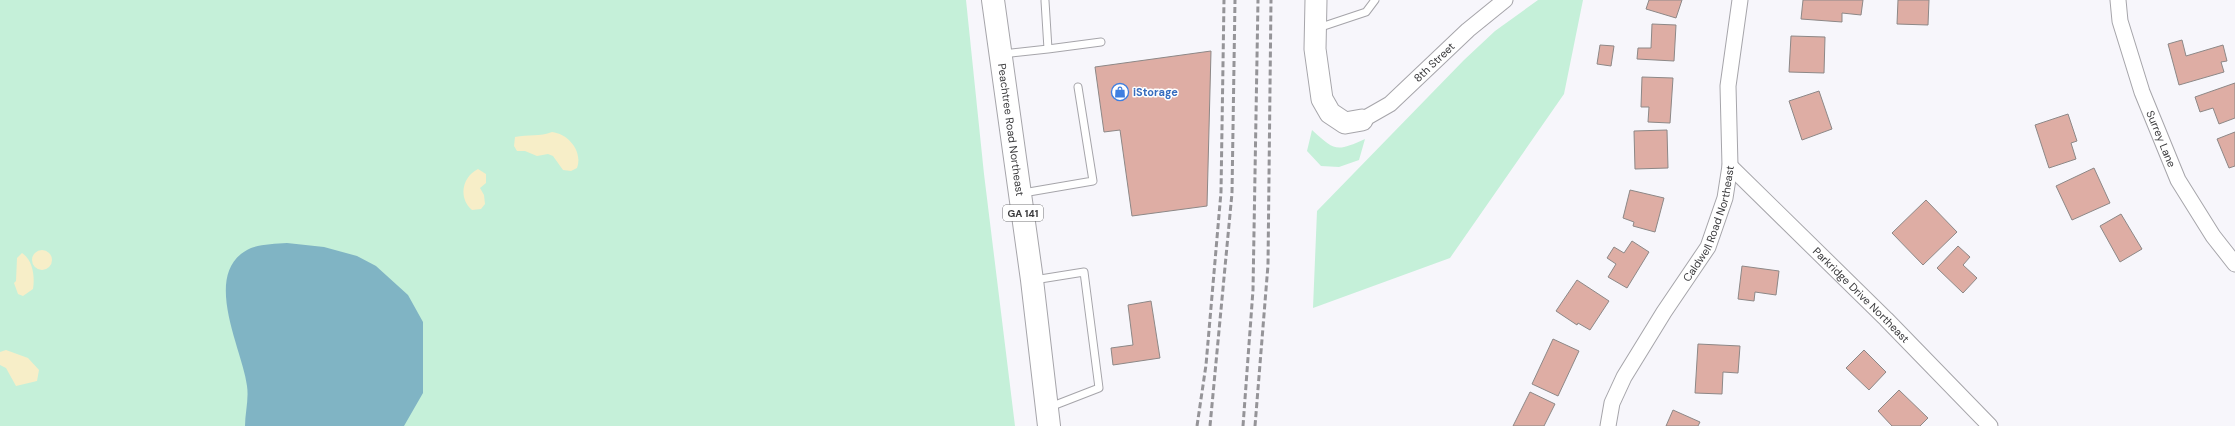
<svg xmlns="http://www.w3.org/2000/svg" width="2235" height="426" font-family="'DM Sans',sans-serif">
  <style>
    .green { fill: #c5f0d9 }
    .sand { fill: #f7eec8 }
    .water { fill: #80b4c4 }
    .building { fill: #deada4; stroke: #8d8887 }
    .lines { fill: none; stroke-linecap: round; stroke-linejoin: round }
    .lane-casing { stroke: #a6a5aa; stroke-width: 9 }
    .street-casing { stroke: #a6a5aa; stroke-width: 17 }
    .secondary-casing { stroke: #a6a5aa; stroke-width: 23 }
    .highway-casing { stroke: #a6a5aa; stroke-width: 24 }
    .lane { stroke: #fff; stroke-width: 7 }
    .street { stroke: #fff; stroke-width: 15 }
    .secondary { stroke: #fff; stroke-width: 21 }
    .highway { stroke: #fff; stroke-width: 22 }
    .rail { stroke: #959498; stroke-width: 3; stroke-dasharray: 6 3; stroke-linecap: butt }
    .labels { text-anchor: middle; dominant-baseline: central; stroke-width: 3; stroke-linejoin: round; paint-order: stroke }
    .shield { fill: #fff; stroke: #757576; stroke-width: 1 }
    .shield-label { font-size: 10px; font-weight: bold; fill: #3a3a3c }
    .street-label { font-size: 11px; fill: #3a3a3c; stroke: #fff }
    .shop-label { font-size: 11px; font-weight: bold; fill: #366cbe; stroke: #fff; text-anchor: start }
  </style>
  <rect width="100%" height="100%" fill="#f7f6fb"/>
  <path class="green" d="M0 0H966L984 174 1015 426H0Z
    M1538 0H1583L1564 94 1450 258 1313 308 1317 211 1464 60 1495 31Z
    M1312 130C1335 151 1336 152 1365 139L1359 160 1339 167 1321 166 1307 151Z"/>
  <path class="sand" d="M552 132C569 134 583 152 577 168L571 171 563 170 553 156 548 154 537 156 525 151H517L514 146 515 137C528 134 540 137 552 132Z
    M478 169 486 174V183L480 188 484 195 485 204 481 209 472 210C458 198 462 177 478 169Z
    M32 260a10 10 0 1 1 20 0a10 10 0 1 1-20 0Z
    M22 253C33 260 35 277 33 289L23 296 18 294 14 283 16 281 17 258Z
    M6 350 28 358 39 370 37 381 16 386 6 368 0 365V352Z"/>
  <path class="water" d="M287 243 324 247 357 256 376 266 408 295 423 322V393L404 426H245C245 413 249 399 247 386 243 350 199 271 251 248 261 244 275 244 287 243Z"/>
  <path class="building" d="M1649 0H1682L1676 18 1646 9Z
    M1803 0H1863L1861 15 1842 13V22L1801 19Z
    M1898 0H1929L1928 25 1897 24Z
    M1652 24 1676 25 1674 61 1637 59 1638 48H1651Z
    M1791 36 1825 37 1824 73 1789 72Z
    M2182 40 2186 56 2223 45 2227 61 2221 62 2224 72 2179 85 2168 44Z
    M1600 45 1614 46 1611 66 1597 64Z
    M1211 51 1207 206 1132 216 1120 130 1104 132 1095 67Z
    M1642 77 1673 78 1670 123 1648 122 1649 107H1641Z
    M2235 83V118L2219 124 2213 108 2200 112 2195 97Z
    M1819 91 1832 129 1802 140 1789 101Z
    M2068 114 2077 141 2071 143 2076 159 2049 168 2035 125Z
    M1667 130 1668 168 1635 169 1634 131Z
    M2235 132V166L2229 168 2217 139Z
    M2094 168 2110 203 2072 220 2056 186Z
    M1630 190 1664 198 1655 232 1633 226 1634 222 1623 218Z
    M1926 200 1957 232 1923 265 1892 233Z
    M2121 214 2142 249 2120 262 2100 226Z
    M1632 241 1649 252 1627 288 1608 277 1616 264 1607 258 1614 247 1624 253Z
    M1958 246 1970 257 1963 265 1977 278 1963 293 1937 268Z
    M1742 266 1779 271 1776 295 1755 292 1754 301 1738 299Z
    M1577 280 1609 301 1590 330 1578 323 1577 325 1556 311Z
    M1151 301 1160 358 1113 365 1111 348 1133 345 1128 305Z
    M1553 339 1579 351 1558 396 1532 384Z
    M1698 344 1740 346 1738 373 1723 372 1722 394 1695 393Z
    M1864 350 1886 372 1869 390 1846 368Z
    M1899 390 1928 418 1920 426H1892L1878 411Z
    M1530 392 1555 404 1544 426H1513Z
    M1673 410 1700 422 1698 426H1666Z"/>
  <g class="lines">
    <g class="lane-casing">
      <path id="lane" d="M1318 28 1366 12 1375 0
        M1048 49 1101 42
        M1003 54 1048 49 1045 1
        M1023 193 1093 181 1078 87
        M1034 280 1084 272 1099 388 1050 407"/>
    </g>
    <g class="street-casing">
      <g id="street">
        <path id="s1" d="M2118 0 2120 21 2142 92 2178 180 2213 236 2235 264"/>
        <path id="s2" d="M1362 120 1390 104 1468 30 1505 0"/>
        <path id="s3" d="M1730 166 1886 319 1990 426"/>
        <path id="s4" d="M1608 426 1612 403 1624 377 1664 312 1708 247 1725 198 1730 166 1728 86 1740 0"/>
      </g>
    </g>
    <g class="secondary-casing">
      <path id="secondary" d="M1316 0 1315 49 1322 99 1330 113 1345 123 1362 120"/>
    </g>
    <g class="highway-casing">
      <g id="highway">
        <path id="s5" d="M993 0 1032 280 1049 426"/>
      </g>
    </g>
    <use href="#lane" class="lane"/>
    <use href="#street" class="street"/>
    <use href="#secondary" class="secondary"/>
    <use href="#highway" class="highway"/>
    <path class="rail" d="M1197 426 1206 365 1221 192 1224 0
      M1210 426 1232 193 1235 0
      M1243 426 1253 290 1258 0
      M1255 426 1268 265 1271 0"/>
  </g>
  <defs>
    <g id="shop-ring" transform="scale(0.9)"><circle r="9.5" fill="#fff" stroke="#3f7fe0" stroke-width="1.5"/><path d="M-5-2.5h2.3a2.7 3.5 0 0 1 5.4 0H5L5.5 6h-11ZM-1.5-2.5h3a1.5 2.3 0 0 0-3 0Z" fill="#3f7fe0"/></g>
  </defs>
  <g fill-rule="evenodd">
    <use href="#shop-ring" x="1120" y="92"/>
  </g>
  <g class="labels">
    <rect class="shield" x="1003" y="205" width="40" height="16" rx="3"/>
    <g class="shield-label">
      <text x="1023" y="213">GA 141</text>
    </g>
    <g class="street-label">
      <text stroke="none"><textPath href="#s2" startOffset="93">8th Street</textPath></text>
      <text stroke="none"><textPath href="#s5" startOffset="131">Peachtree Road Northeast</textPath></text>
      <text stroke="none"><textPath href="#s1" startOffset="146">Surrey Lane</textPath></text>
      <text stroke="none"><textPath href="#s4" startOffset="229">Caldwell Road Northeast</textPath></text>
      <text stroke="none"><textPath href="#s3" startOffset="184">Parkridge Drive Northeast</textPath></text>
    </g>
    <g class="shop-label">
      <text x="1133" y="92">iStorage</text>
    </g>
  </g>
</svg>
